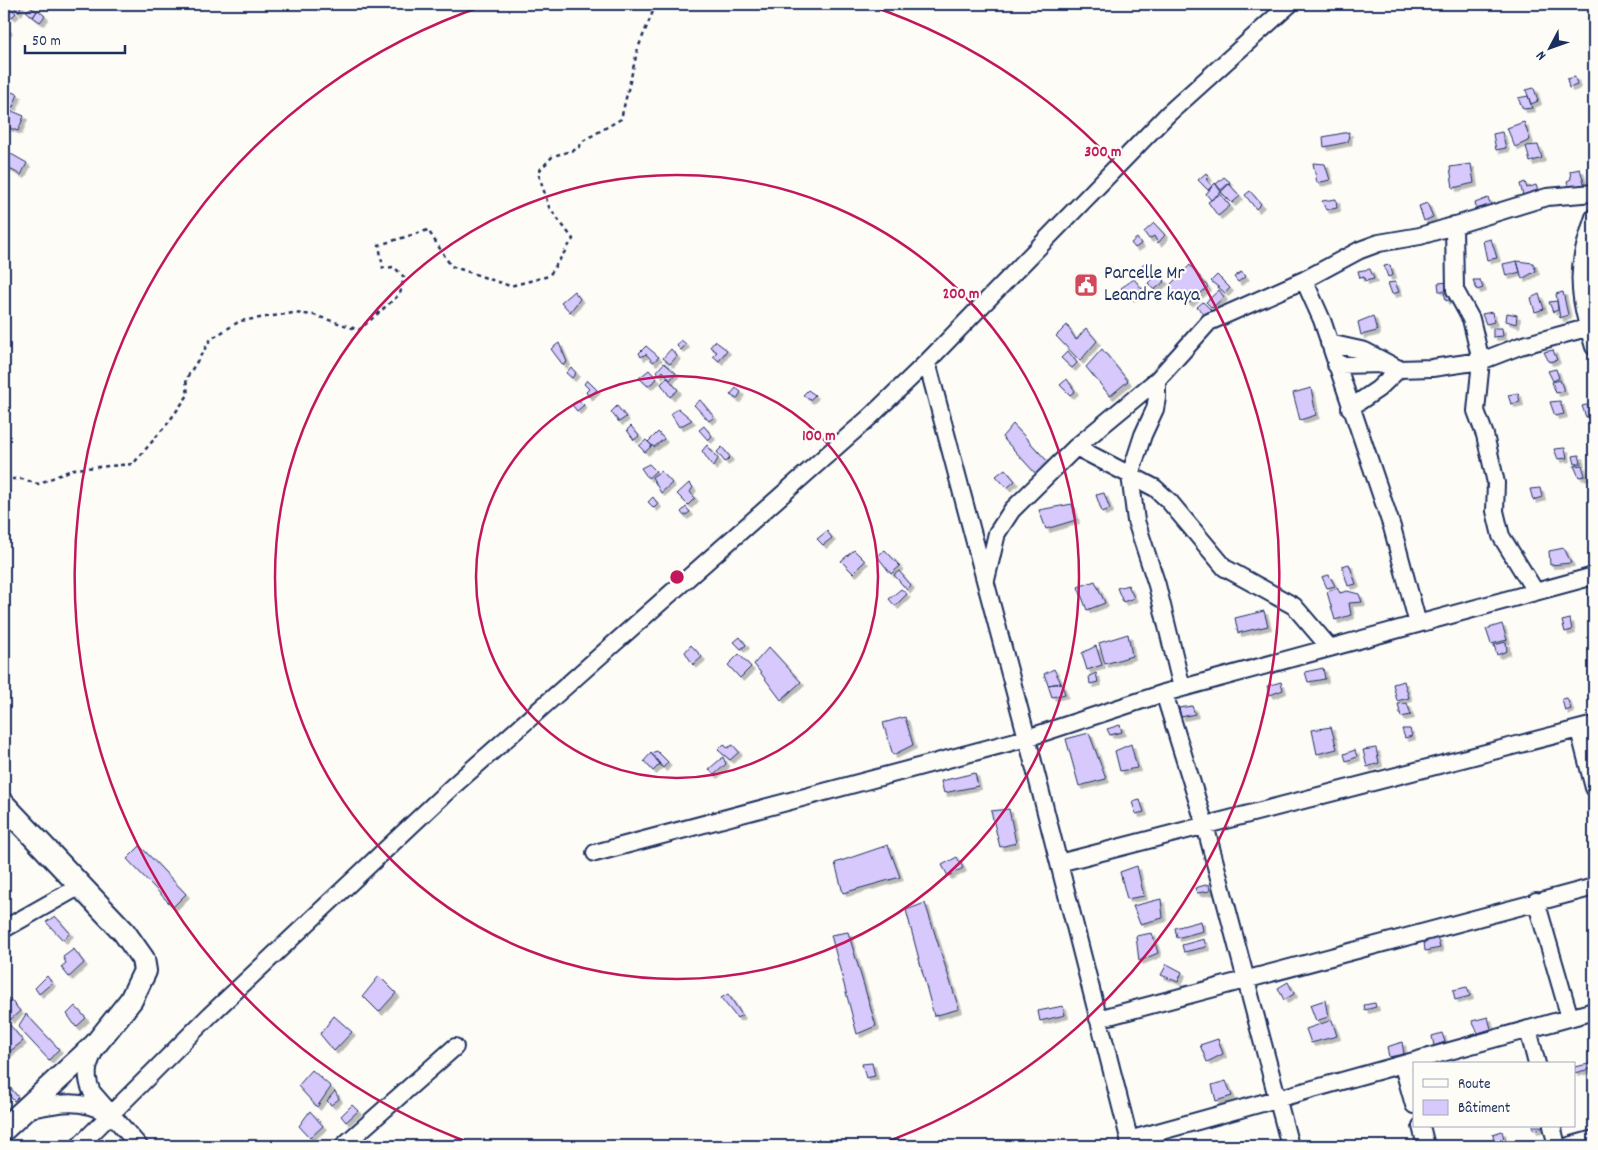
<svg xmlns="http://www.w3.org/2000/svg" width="1598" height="1150" font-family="Dekko,sans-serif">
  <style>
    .building { fill: #d7c9fb; stroke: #1b2f5e; filter: url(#shadow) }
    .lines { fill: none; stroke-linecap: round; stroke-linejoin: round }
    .street-casing { stroke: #1b2f5e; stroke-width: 20 }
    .secondary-casing { stroke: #1b2f5e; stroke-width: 26 }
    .path { stroke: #1b2f5e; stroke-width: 2.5; stroke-dasharray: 4 4; stroke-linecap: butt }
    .street { stroke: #fdfcf7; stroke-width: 16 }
    .secondary { stroke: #fdfcf7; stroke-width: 22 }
    .ring { fill: none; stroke: #c2185b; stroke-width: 2.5 }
    .labels { text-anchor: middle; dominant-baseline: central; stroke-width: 4.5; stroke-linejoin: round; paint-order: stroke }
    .poi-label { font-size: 19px; fill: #1b2f5e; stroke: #fdfcf7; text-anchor: start }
    .centre { fill: #c2185b; stroke: #fdfcf7; stroke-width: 2.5 }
    .ring-label { font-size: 15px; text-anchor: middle; font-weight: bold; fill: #c2185b; stroke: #fdfcf7; stroke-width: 4.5; stroke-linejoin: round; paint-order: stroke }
  </style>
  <defs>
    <filter id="shadow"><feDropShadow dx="3.5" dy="3.5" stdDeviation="0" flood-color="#0004"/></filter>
  </defs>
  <rect width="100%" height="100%" fill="#fdfcf7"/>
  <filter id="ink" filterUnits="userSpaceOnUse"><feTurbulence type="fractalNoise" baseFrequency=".02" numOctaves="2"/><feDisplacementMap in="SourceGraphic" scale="10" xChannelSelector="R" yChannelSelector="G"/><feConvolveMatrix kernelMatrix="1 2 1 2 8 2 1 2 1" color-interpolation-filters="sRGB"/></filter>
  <g filter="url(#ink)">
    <path class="building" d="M14 4 22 5 18 12 13 6Z
      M31 8 37 11 33 17 26 11Z
      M12 9 16 13 12 17 7 12Z
      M38 10 45 16 40 22 33 17Z
      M4 25 9 30 4 36Z
      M1575 77 1577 85 1569 88 1567 79Z
      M1534 88 1538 101 1531 104 1526 90Z
      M8 91 18 94 13 107 4 104Z
      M1528 96 1532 108 1523 109 1518 98Z
      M12 111 24 116 18 131 7 127Z
      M1524 122 1530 140 1515 147 1507 128Z
      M1349 132 1348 142 1324 147 1323 137Z
      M1502 132 1506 148 1496 150 1493 134Z
      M1538 145 1542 158 1530 162 1526 146Z
      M4 150 27 163 21 175 4 166Z
      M1313 163 1325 164 1330 180 1317 183Z
      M1471 164 1474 183 1453 188 1450 167Z
      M1580 169 1585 186 1569 189 1567 181 1571 179 1570 171Z
      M1206 173 1209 178 1206 179 1212 186 1208 190 1198 180Z
      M1224 177 1230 182 1221 190 1216 184Z
      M1525 182 1527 188 1536 185 1539 194 1524 199 1520 184Z
      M1215 183 1221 192 1211 200 1206 194Z
      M1229 184 1240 196 1232 203 1221 192Z
      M1250 191 1261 204 1256 209 1245 195Z
      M1220 194 1230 206 1218 216 1208 202Z
      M1488 198 1492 207 1477 211 1475 203Z
      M1336 199 1337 208 1326 210 1322 201Z
      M1427 203 1433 217 1424 221 1419 206Z
      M1154 223 1165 235 1158 243 1154 236 1149 239 1144 232Z
      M1137 238 1141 244 1135 248 1131 243Z
      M1491 239 1497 258 1487 260 1483 241Z
      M1147 261 1165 281 1154 290 1148 283 1153 279 1141 266Z
      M1517 261 1533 263 1536 271 1522 279Z
      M1517 261 1520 272 1506 276 1503 264Z
      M1190 265 1208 287 1189 303 1169 286Z
      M1390 265 1393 275 1388 277 1384 266Z
      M1370 269 1374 279 1365 281 1364 277 1360 278 1358 271Z
      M1241 272 1246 276 1238 282 1234 277Z
      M1217 275 1230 288 1225 293 1211 281Z
      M1134 279 1142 289 1131 298 1121 288Z
      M1473 280H1480L1483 288 1477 290Z
      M1395 282 1399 292 1392 294 1388 283Z
      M1449 282 1454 298 1446 301 1444 291H1439L1438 283Z
      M1219 290 1224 297 1212 308 1206 302Z
      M574 291 580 299 570 312 561 302Z
      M1563 292 1568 315 1560 318 1556 294Z
      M1539 294 1544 309 1535 312 1531 298Z
      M1557 301 1558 310 1553 312 1549 302Z
      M1203 302 1211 310 1205 314 1197 307Z
      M1492 312 1494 322 1486 324 1482 314Z
      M1507 313 1517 315 1516 324 1506 321Z
      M1373 316 1377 331 1361 335 1358 322Z
      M1067 325 1076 340 1086 328 1097 341 1080 361 1056 336Z
      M1493 328H1502L1503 336 1493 337Z
      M681 340 686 344 681 350 677 346Z
      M715 341 727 350 719 361 713 356 717 352 710 347Z
      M559 343 567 362 563 365 551 349Z
      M646 346 659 357 653 362 646 354 641 357 639 353Z
      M671 349 677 356 670 364 663 358Z
      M1102 349 1128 381 1110 396 1086 367Z
      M1553 350 1557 360 1549 362 1544 352Z
      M1068 351 1077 363 1072 368 1061 358Z
      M664 363 676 373 670 380 663 371 659 375 657 371Z
      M571 367 576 373 572 378 566 373Z
      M1556 369 1559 378 1553 381 1548 371Z
      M649 370 657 379 648 386 639 378Z
      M667 377 678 390 670 397 661 384Z
      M1067 379 1075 391 1070 395 1060 385Z
      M587 380 597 390 589 397 586 392 589 389 584 384Z
      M1560 380 1564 391 1556 393 1552 382Z
      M736 388 741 392 737 399 730 395Z
      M1311 388 1316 415 1300 420 1293 393Z
      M808 390 815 395 810 400 803 395Z
      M1518 393 1520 402 1511 404 1508 395Z
      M579 400 584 405 577 411 572 405Z
      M700 400 714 417 709 421 694 405Z
      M1560 401 1564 414 1555 416 1550 402Z
      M1594 403V415L1586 417 1582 406Z
      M617 406 626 417 619 422 611 412Z
      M678 408 692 420 679 427 671 414Z
      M1013 424 1048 462 1036 474 1002 437Z
      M631 426 639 436 634 440 627 430Z
      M704 426 712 436 708 440 699 430Z
      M658 432 664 439 654 447 648 442Z
      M646 440 652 446 645 452 639 446Z
      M707 445 718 459 713 467 702 451Z
      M722 447 730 457 725 462 717 452Z
      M1565 448 1567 458 1558 459 1554 449Z
      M1579 455 1581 463 1575 464 1573 456Z
      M649 464 656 471 648 478 641 468Z
      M1582 465 1585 476 1579 477 1574 466Z
      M1005 469 1015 481 1007 488 996 476Z
      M661 471 672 483 661 493 652 477Z
      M689 483 693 487 690 492 695 498 688 505 677 494Z
      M1540 488 1542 497 1533 500 1530 489Z
      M1104 493 1110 509 1102 512 1096 495Z
      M653 497 658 504 654 508 648 502Z
      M1072 504 1076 520 1046 529 1039 510Z
      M686 507 690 512 684 516 681 512Z
      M827 531 832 538 823 545 817 539Z
      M1564 548 1571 563 1550 565 1549 551Z
      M854 550 865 561 853 573 841 561Z
      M885 550 900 566 891 574 877 556Z
      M1349 564 1356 584 1348 586 1342 566Z
      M899 571 911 585 907 590 894 575Z
      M1329 575 1335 586 1327 588 1322 577Z
      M1095 581 1105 603 1087 610 1078 587Z
      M1128 585 1134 598 1123 602 1117 588Z
      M1337 588 1340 593 1347 591 1359 594 1362 602 1349 603 1351 615 1335 620 1327 592Z
      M901 589 907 594 895 606 889 599Z
      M1594 593V607H1591L1588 594Z
      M1264 611 1268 626 1238 633 1235 618Z
      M1570 619 1572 630 1565 632 1562 621Z
      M1502 624 1507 640 1491 644 1486 629Z
      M1128 634 1132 656 1105 664 1099 643Z
      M740 637 746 645 741 649 734 642Z
      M1506 642 1507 651 1497 655 1494 645Z
      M691 645 702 657 693 665 685 652Z
      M1096 646 1102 665 1087 670 1082 653Z
      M769 647 801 682 781 700 754 664Z
      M739 654 751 667 740 678 728 665Z
      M1323 668 1325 679 1308 682 1305 672Z
      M1054 669 1061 683 1048 685 1044 674Z
      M1096 673 1098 682 1090 684 1089 676Z
      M1404 681 1409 698 1397 701 1393 684Z
      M1281 682 1283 690 1270 695 1267 686Z
      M1061 683 1065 694 1052 697 1048 685Z
      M1567 698 1571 709 1565 711 1562 699Z
      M1407 703 1411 715 1401 717 1398 704Z
      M1192 706 1195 714 1181 717 1179 708Z
      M905 717 913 745 893 755 883 723Z
      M1120 725 1122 732 1110 735 1107 729Z
      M1331 727 1337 749 1317 754 1312 730Z
      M1402 729H1410L1412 736 1405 738Z
      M1089 733 1106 779 1079 786 1066 739Z
      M724 744 727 748 733 745 739 752 730 760 718 750Z
      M1131 744 1137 768 1120 771 1115 751Z
      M1376 748 1379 763 1367 767 1363 750Z
      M1355 750 1357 757 1346 761 1344 754Z
      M657 751 668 762 663 768 651 753Z
      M651 753 660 764 653 771 644 761Z
      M723 757 726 764 714 775 709 769Z
      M975 773 978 786 944 793 941 781Z
      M1140 800 1144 812 1136 814 1132 802Z
      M1009 809 1016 843 1000 847 991 811Z
      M888 845 900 877 843 893 835 863Z
      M140 846 186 894 173 907 127 859Z
      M957 857 963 868 948 876 942 865Z
      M1137 866 1144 896 1127 899 1120 872Z
      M1209 884 1210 891 1197 893 1195 888Z
      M1161 899 1163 918 1140 924 1133 906Z
      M925 903 959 1009 934 1016 906 910Z
      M55 916 70 933 63 940 46 922Z
      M1201 921 1203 931 1177 938 1175 928Z
      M848 932 876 1026 857 1034 831 935Z
      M1152 933 1158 953 1139 961 1136 936Z
      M1437 937 1440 948 1425 951 1424 942Z
      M1204 939 1206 947 1184 952 1182 945Z
      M74 949 84 963 69 977 61 967 66 963 63 957Z
      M1167 964 1182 972 1178 982 1161 975Z
      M47 976 52 983 39 994 35 988Z
      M379 976 396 993 379 1012 363 996Z
      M1288 982 1294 994 1284 1000 1278 988Z
      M1467 987 1470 996 1455 1000 1453 990Z
      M728 994 742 1015 737 1018 721 998Z
      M9 998 20 1011 10 1020 4 1011V1003Z
      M1325 1000 1328 1017 1316 1021 1310 1005Z
      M1375 1003 1376 1007 1365 1010 1364 1005Z
      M75 1006 86 1018 76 1027 67 1014Z
      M1063 1006 1065 1015 1040 1021 1038 1011Z
      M26 1014 59 1049 49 1060 18 1027Z
      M334 1016 352 1032 334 1051 320 1034Z
      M1488 1017 1491 1029 1478 1033 1472 1021Z
      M1332 1020 1337 1036 1311 1043 1306 1029Z
      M10 1025 23 1041 4 1056V1030Z
      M1442 1033 1445 1042 1434 1046 1432 1036Z
      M1218 1039 1223 1054 1207 1062 1200 1045Z
      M1402 1042 1404 1054 1389 1057 1387 1047Z
      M872 1063 875 1076 866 1078 862 1064Z
      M1594 1063V1068L1574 1073V1067Z
      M312 1070 331 1087 317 1107 298 1086Z
      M1226 1081 1232 1096 1216 1101 1212 1085Z
      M7 1084 18 1097 14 1101 4 1089Z
      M335 1091 339 1099 331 1105 327 1101Z
      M352 1105 358 1111 346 1122 341 1116Z
      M310 1111 323 1126 310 1138 299 1126Z
      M1532 1126H1544V1127L1534 1130Z
      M1502 1131 1506 1146H1494L1493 1134Z"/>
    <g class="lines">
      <g class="street-casing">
        <path id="street" d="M1594 217C1590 229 1586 242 1583 255 1576 286 1585 318 1594 347
          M1454 225 1455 290 1471 319 1481 361 1476 411 1485 435 1496 483 1495 511 1501 536 1535 591
          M1304 280 1322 320 1392 527 1418 624
          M1329 343 1365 351 1399 369 1432 368 1481 361 1520 346 1594 326
          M927 362 1027 738 1131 1146
          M1336 365 1386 364
          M1157 380V398L1155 409 1143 435 1130 475 1136 521 1157 585 1182 688
          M1350 408 1378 389 1399 369
          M1076 447 1155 488 1169 501 1225 568 1294 606 1330 648
          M986 580 997 533 1012 510 1076 447 1157 380 1209 322 1304 280 1360 250 1379 243 1420 236 1547 197 1594 193
          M1164 693 1205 825 1290 1146
          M1579 730 1594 788
          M595 853 1027 738 1164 693 1594 576
          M1059 863 1594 725
          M1536 901 1570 1018
          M4 929 80 886
          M1098 1019 1594 887
          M1528 1029 1537 1064
          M96 1048C88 1064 84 1075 92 1092L139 1146
          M1403 1066 1414 1105
          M25 1110C56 1104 78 1097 107 1113
          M1421 1126 1426 1146
          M1552 1126 1557 1146
          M1129 1140 1594 1011
          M79 1146 210 1015 452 787 871 416 927 362 1168 114 1290 4
          M343 1146 455 1047
          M1569 1146 1594 1139"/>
      </g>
      <g class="secondary-casing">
        <path id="secondary" d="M4 805 124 932 143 959 145 971 131 1000 95 1045 4 1129"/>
      </g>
      <path class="path" d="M4 479H22L38 484 74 469 133 464 168 423 188 395 186 379 211 339 240 321 293 313 314 315 359 330 400 294 404 277 394 267 383 268 379 245 428 230 451 266 510 286 549 276 573 239 549 207 538 172 553 156 578 149 583 141 621 119 638 48 656 4"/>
      <use href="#street" class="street"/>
      <use href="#secondary" class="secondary"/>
    </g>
  </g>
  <g class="ring">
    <circle cx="677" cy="577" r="201"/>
    <circle cx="677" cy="577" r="402"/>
    <path d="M476 1145A603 603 0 0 1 486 5M868 5A603 603 0 0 1 878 1145"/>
  </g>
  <defs>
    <g id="civic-square" transform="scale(1.25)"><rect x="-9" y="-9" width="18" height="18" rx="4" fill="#d1495b" stroke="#fdfcf7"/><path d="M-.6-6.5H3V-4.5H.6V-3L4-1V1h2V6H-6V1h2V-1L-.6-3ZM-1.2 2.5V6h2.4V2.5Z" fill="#fff"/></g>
  </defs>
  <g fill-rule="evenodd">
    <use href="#civic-square" x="1086" y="285"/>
  </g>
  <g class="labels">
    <g class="poi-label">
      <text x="1104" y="274">Parcelle Mr<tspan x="1104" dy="22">Leandre kaya</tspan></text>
    </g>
  </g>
  <circle cx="677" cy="577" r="8" class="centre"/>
  <g class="ring-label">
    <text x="1103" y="156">300 m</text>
    <text x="961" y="298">200 m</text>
    <text x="819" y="440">100 m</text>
  </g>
  <rect width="1598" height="1150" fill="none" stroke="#fdfcf7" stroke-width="20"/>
  <rect x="10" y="10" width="1578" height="1130" fill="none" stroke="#1b2f5e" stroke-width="2" filter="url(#ink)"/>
  <rect x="1413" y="1062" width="162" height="65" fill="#fdfcf7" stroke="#a3aaba"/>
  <rect x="1423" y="1079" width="25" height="8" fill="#fdfcf7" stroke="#a3aaba"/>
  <text x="1458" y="1088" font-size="15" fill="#1b2f5e">Route</text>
  <rect x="1423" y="1100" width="25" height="15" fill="#d7c9fb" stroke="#a3aaba"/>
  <text x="1458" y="1112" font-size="15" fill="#1b2f5e">Bâtiment</text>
  <g transform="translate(1550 48) rotate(229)" stroke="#fdfcf7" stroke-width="4" paint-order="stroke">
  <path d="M0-4L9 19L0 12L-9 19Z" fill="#1b2f5e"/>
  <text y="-8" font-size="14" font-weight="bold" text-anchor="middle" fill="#1b2f5e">N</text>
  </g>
  <path d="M25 45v8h100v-8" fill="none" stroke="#1b2f5e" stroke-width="2.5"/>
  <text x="32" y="45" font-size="15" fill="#1b2f5e" stroke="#fdfcf7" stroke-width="4" paint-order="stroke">50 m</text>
</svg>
